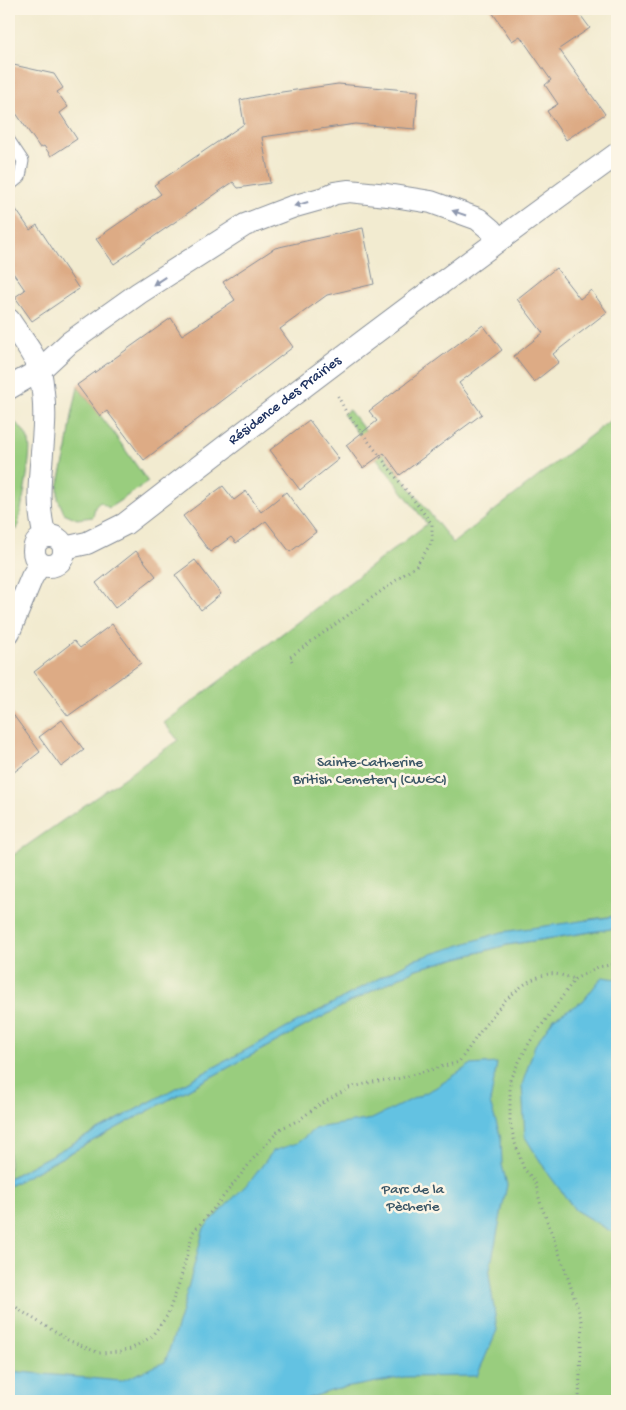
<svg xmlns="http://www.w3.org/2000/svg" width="626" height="1410" font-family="'Gochi Hand',sans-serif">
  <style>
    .green { fill: #99cd7e; stroke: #5a7e6e }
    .water { fill: #63c2e2; stroke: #3f78a0 }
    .building { fill: #ddab85 }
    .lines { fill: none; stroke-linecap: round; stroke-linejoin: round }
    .lane-casing { stroke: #868d97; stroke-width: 13 }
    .street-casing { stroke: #868d97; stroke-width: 24 }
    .path { stroke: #868d97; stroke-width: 3; stroke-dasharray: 1 4; stroke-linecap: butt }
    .lane { stroke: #fff; stroke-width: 11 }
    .street { stroke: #fff; stroke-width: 22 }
    .oneway { fill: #8d97ae }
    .labels { text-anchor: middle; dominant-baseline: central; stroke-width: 5; stroke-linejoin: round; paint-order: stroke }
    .street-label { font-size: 15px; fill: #1b2f5e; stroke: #fcf5e5 }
    .park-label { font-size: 15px; fill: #3a5666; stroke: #fcf5e5 }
  </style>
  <rect width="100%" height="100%" fill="#fcf5e5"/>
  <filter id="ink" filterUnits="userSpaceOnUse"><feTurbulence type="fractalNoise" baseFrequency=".02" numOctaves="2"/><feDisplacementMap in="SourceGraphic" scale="10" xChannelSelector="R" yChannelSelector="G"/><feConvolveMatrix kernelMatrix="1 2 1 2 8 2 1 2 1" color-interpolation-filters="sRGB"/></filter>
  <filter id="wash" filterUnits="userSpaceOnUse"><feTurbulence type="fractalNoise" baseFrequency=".0096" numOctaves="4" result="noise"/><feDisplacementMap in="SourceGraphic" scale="20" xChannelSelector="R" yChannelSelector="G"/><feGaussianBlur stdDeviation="1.12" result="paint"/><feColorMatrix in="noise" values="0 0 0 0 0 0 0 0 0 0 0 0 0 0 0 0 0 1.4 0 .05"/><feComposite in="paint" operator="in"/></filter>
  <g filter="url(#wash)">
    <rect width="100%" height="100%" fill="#f2ebd0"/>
    <path class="green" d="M78 387 110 428 148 482 109 508 100 502 95 507 93 517 77 519 64 513 58 499V487L67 449 72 415Z
      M349 410 453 543 617 415V916L591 919 413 960 9 1178V858L178 740 164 723 427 524 343 414Z
      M9 420C18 422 26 432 29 442 33 452 20 515 17 530L9 524Z
      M617 928V1401H9V1186L350 1002 416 969 507 945Z"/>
    <path class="water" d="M617 916V928L507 945 416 969 350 1002 9 1186V1178L413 960 502 932Z
      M602 977 617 979V1235L575 1210 547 1172 525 1137 522 1085 535 1045 554 1018 583 1001Z
      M497 1063 490 1103 501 1138 502 1165 507 1185 489 1274 497 1330 477 1376 404 1377 334 1390 300 1401H9V1371L121 1381 165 1362 180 1318 204 1228 252 1179 273 1151 297 1143 316 1128 372 1119 435 1088 470 1065Z"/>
    <g id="blocks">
      <path class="building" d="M490 9H576L590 28 559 49 605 114 566 140 547 111 558 104 545 85 551 80 520 36 512 41Z
        M9 64 54 74 63 88 57 92 68 107 60 113 77 139 51 156 44 146 40 148 9 103Z
        M338 84 418 91 415 129 356 124 262 137 270 183 238 188 233 182 114 264 96 239 161 194 154 185 244 124 240 100 275 93Z
        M9 199 30 230 37 225 79 289 32 321 15 297 25 290 9 267Z
        M363 228 374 284 327 295 280 329 293 347 144 460 107 411 100 416 77 385 171 318 182 335 235 300 223 282 275 248Z
        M556 268 580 299 591 290 607 312 553 354 559 362 534 382 514 356 543 333 517 299Z
        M483 325 502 350 459 383 482 414 400 475 384 453 363 468 346 445 377 421 369 411Z
        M309 420 339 459 300 490 270 450Z
        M223 486 234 500 246 491 261 512 286 492 316 532 290 552 266 521 236 543 231 537 210 552 183 516Z
        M136 551 156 576 115 608 96 583Z
        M195 560 221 594 201 610 175 575Z
        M112 624 141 663 68 716 34 672 74 641 80 648Z
        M9 709 40 752 9 776Z
        M62 720 84 750 61 767 39 737Z"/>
    </g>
  </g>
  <g filter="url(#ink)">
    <use href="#blocks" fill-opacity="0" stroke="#868d97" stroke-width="1"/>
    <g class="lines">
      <g class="lane-casing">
        <path id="lane" d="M9 140 23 161 20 177 9 186"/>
      </g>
      <g class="street-casing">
        <g id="street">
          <path d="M9 320C19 336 33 351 39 369 42 376 42 385 43 392 49 440 31 489 45 536"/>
          <path d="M9 388 40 370 69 343 139 293 245 225 292 207 324 198 335 193 349 191 387 195 431 202 478 219 491 230 499 239"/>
          <circle cx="49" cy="551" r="15"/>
          <path id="s1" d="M64 548 87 543 125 524C287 398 451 274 617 154"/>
          <path d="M9 632 32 577 40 564"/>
        </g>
      </g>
      <path class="path" d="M292 661 290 657 416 566 432 542V524L346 412 337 394
        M9 1301 21 1311 68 1340 99 1353 120 1352 131 1349 151 1337 167 1316 180 1281 193 1232 215 1207 254 1158 280 1129 299 1120 316 1107 349 1088 377 1081 397 1079 459 1062C480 1033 511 980 549 974 556 973 568 977 575 979
        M579 1401 582 1321 565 1269 540 1202 535 1181 524 1169 515 1143 510 1122V1079L529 1043 575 979 598 967 617 964"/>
      <use href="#lane" class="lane"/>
      <use href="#street" class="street"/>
    </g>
    <defs><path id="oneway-solid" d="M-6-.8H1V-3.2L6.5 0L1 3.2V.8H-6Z" transform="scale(1.25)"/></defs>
    <g class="oneway">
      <use href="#oneway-solid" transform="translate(301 204) rotate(164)"/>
      <use href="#oneway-solid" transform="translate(459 213) rotate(-161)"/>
      <use href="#oneway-solid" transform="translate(159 281) rotate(147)"/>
    </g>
  </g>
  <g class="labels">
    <g class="street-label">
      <text stroke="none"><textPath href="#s1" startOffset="268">Résidence des Prairies</textPath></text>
    </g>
    <g class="park-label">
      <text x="370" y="763">Sainte-Catherine<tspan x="370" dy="17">British Cemetery (CWGC)</tspan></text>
      <text x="413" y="1190">Parc de la<tspan x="413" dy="17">Pècherie</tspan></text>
    </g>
  </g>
  <rect width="626" height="1410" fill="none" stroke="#fcf5e5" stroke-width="30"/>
</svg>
